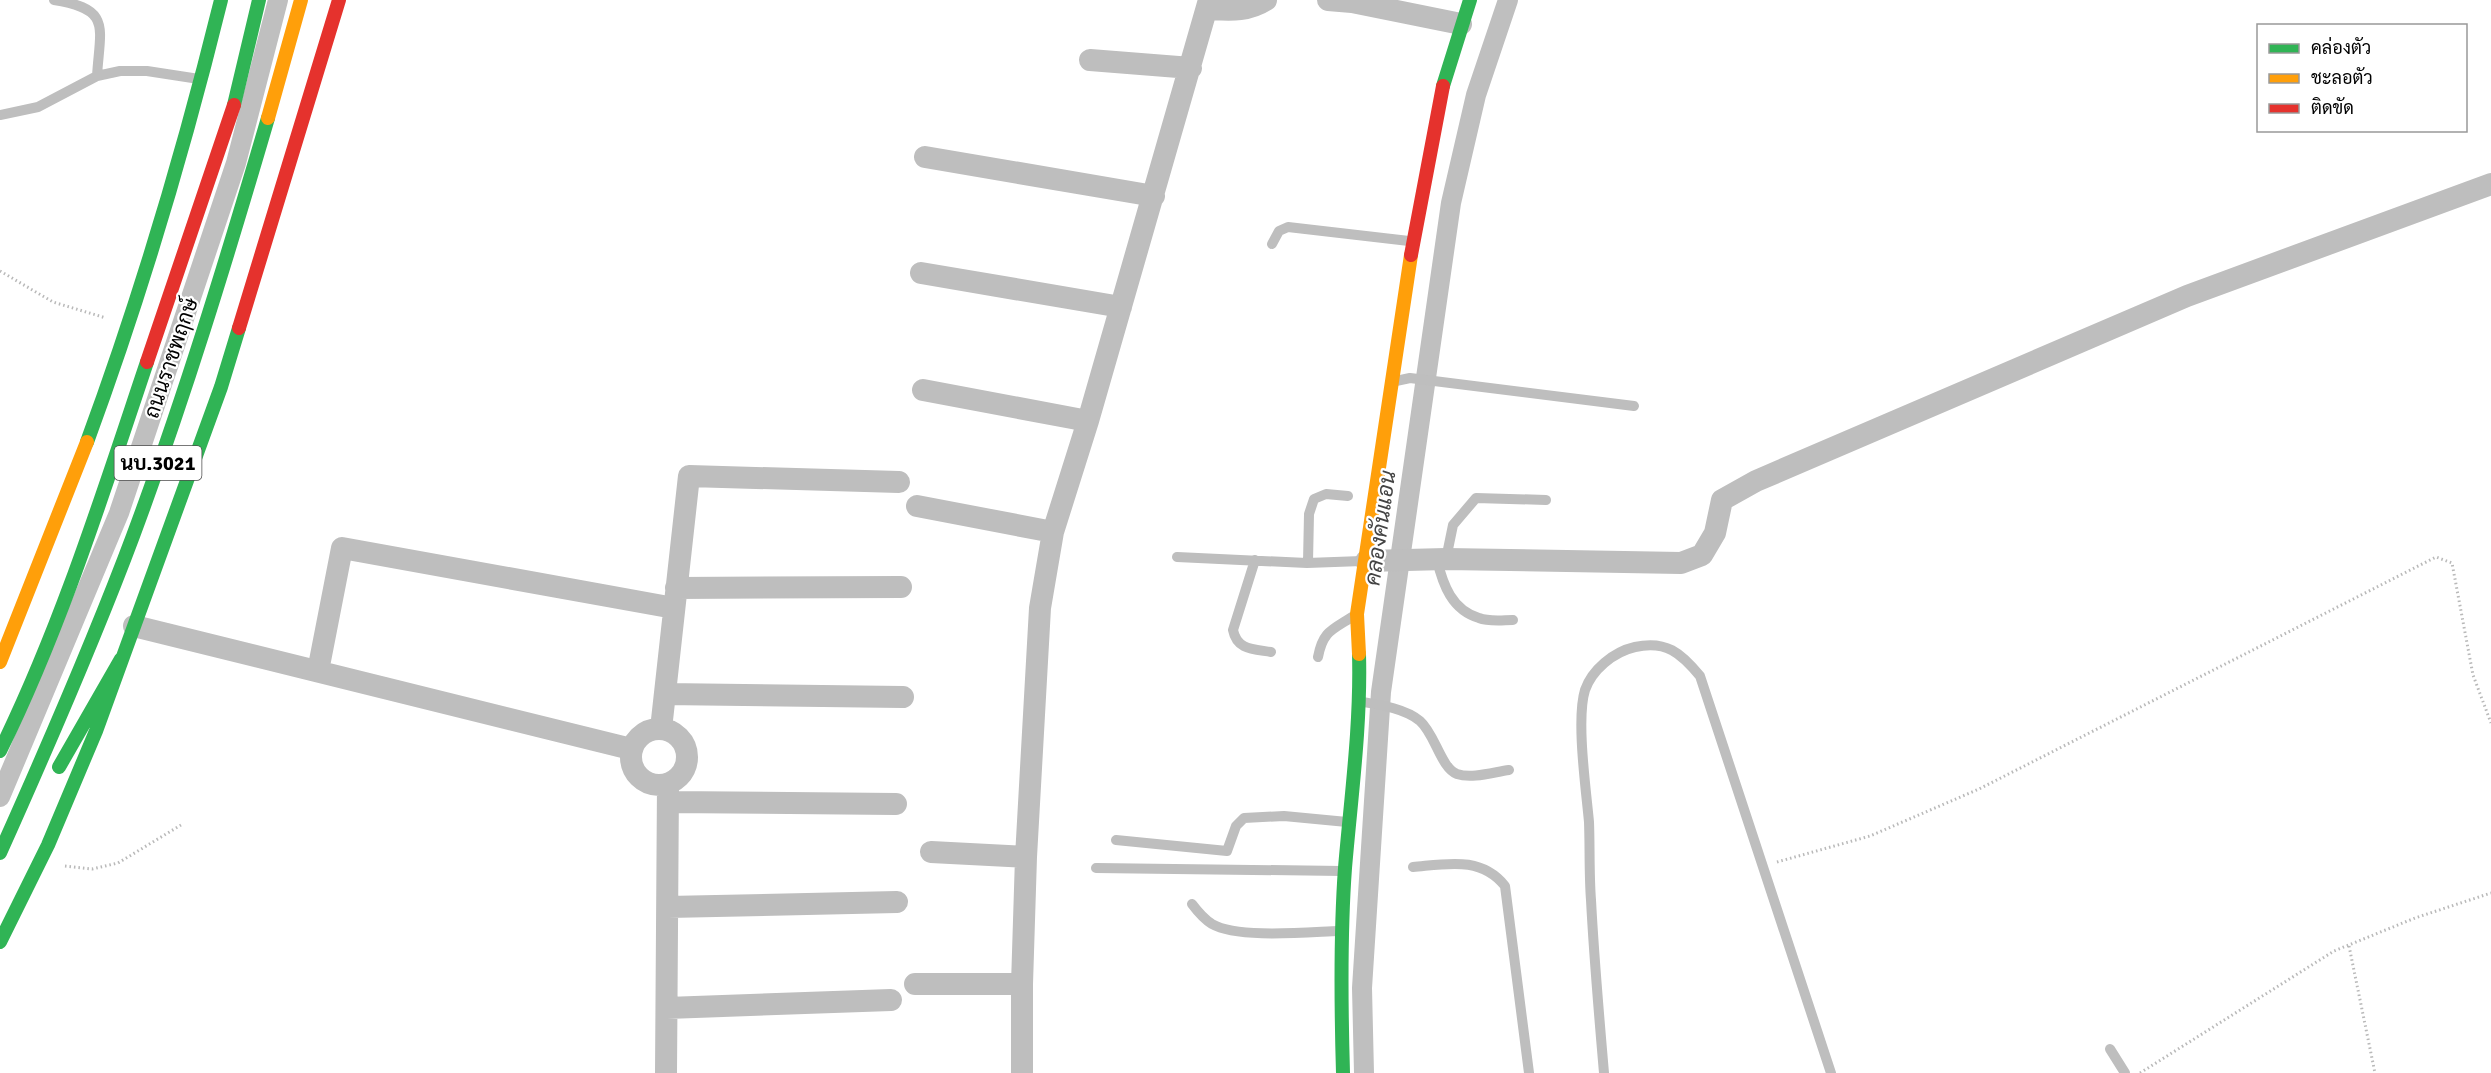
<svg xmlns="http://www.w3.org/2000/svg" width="2491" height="1073" font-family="Signika,Sarabun,sans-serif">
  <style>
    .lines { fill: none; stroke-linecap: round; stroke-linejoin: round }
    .canal { stroke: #bfbfbf; stroke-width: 20 }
    .path { stroke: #b9b9b9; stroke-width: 3; stroke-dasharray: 1.5 3; stroke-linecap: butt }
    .lane { stroke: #bebebe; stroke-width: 10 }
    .street { stroke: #bebebe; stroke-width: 22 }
    .fast { stroke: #30b455; stroke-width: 14 }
    .slow { stroke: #ff9f0a; stroke-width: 14 }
    .jam { stroke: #e5322d; stroke-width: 14 }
    .labels { text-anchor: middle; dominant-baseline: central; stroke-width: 4.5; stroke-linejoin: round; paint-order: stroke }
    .shield { fill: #fff; stroke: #4c4c4c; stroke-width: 1.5 }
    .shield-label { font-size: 20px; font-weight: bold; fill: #000 }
    .street-label { font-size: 21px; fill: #000; stroke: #fff }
    .water-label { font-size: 22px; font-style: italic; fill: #444; stroke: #fff }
  </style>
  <rect width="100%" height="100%" fill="#fff"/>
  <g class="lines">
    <path class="canal" d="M0 797 119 513 236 163 278 0
      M1364 1073 1362 988 1381 692 1451 203 1476 95 1508 0"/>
    <path class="path" d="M0 271 53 302 106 318
      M1777 862 1870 836 1979 789 2436 557 2452 563 2473 675 2491 723
      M65 866 92 869 118 863 181 825
      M2349 946 2375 1073
      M2140 1073 2334 951 2415 918 2491 893"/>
    <path class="lane" d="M54 0C112 9 100 27 97 76
      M0 115 38 107 97 76 120 71H147L199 79
      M1272 244 1279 231 1288 227 1409 241
      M1396 381 1410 378 1634 406
      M1177 557 1307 563 1362 561
      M1446 559 1453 525 1476 498 1546 500
      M1255 560 1233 630C1237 650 1253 649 1271 652
      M1437 560C1443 585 1452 610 1479 618 1489 622 1503 620 1513 620
      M1308 562 1309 514 1314 499 1326 494 1348 496
      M1318 657C1323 631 1332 630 1352 617
      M1363 702C1381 705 1406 709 1420 721 1435 734 1441 768 1457 774 1472 779 1494 772 1509 770
      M1116 840 1227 851 1236 826 1244 818 1284 816 1347 822
      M1413 867C1447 864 1481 856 1505 886L1529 1073
      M1096 868 1342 871
      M1192 904C1198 912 1204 919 1212 924 1238 939 1309 932 1339 931
      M2110 1049 2125 1073
      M1604 1073C1599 1015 1594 958 1591 900 1589 874 1590 848 1589 822 1586 789 1576 719 1585 690 1592 670 1613 652 1635 647 1666 640 1681 653 1700 676L1831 1073"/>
    <path class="street" d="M1328 0 1352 2 1461 24
      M1208 9C1230 10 1247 12 1266 0
      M1090 60 1191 68
      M925 157 1154 196
      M921 273 1121 307
      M923 390 1088 421
      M917 506 1053 532
      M1366 561 1446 559 1681 563 1702 555 1715 533 1722 500 1756 481 2187 296 2491 184
      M676 588 901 587
      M134 626 631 749
      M318 671 342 548 674 608
      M665 694 903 697
      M631 757a28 28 0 1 1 56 0a28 28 0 1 1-56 0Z
      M661 729 689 476 899 482
      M668 802 896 804
      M931 852 1026 857
      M668 907 897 902
      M915 984H1022
      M667 1008 891 1000
      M666 1073 668 784
      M1022 1073V984L1026 857 1040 608 1047 567 1053 532 1088 421 1209 0"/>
    <path class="fast" d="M1443 86 1470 0
      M234 105 259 0
      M87 442C140 298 184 150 221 0
      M0 751C61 627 103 493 147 362
      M59 767 121 659
      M0 853C47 748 93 643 133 536 184 399 227 258 268 118
      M0 942 48 845 96 731 221 387 239 328
      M1343 1073C1341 1005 1340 936 1345 868 1351 797 1361 725 1359 654"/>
    <path class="slow" d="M268 118 301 0
      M1359 654 1357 614 1411 255
      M0 662 87 442"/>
    <path class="jam" d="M1411 255 1443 86
      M239 328 339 0
      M147 362 234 105"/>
  </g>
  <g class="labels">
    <rect class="shield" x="114.5" y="446" width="87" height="34" rx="4.5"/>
    <g class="shield-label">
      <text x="158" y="463">นบ.3021</text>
    </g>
    <g class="street-label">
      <text transform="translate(171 358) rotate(-71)">ถนนราชพฤกษ์</text>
    </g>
    <g class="water-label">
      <text transform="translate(1380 528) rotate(-82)">คลองคันแอน</text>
    </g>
  </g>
  <rect x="2257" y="24" width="210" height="108" fill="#ffffff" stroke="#999999" stroke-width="1.5"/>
  <rect x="2269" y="44" width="30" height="9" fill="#30b455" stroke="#999999" stroke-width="1.5"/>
  <text x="2311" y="54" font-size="18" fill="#000000">คล่องตัว</text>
  <rect x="2269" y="74" width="30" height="9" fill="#ff9f0a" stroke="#999999" stroke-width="1.5"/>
  <text x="2311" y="84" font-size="18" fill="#000000">ชะลอตัว</text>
  <rect x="2269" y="104" width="30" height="9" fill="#e5322d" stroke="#999999" stroke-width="1.5"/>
  <text x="2311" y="114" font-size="18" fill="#000000">ติดขัด</text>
</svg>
